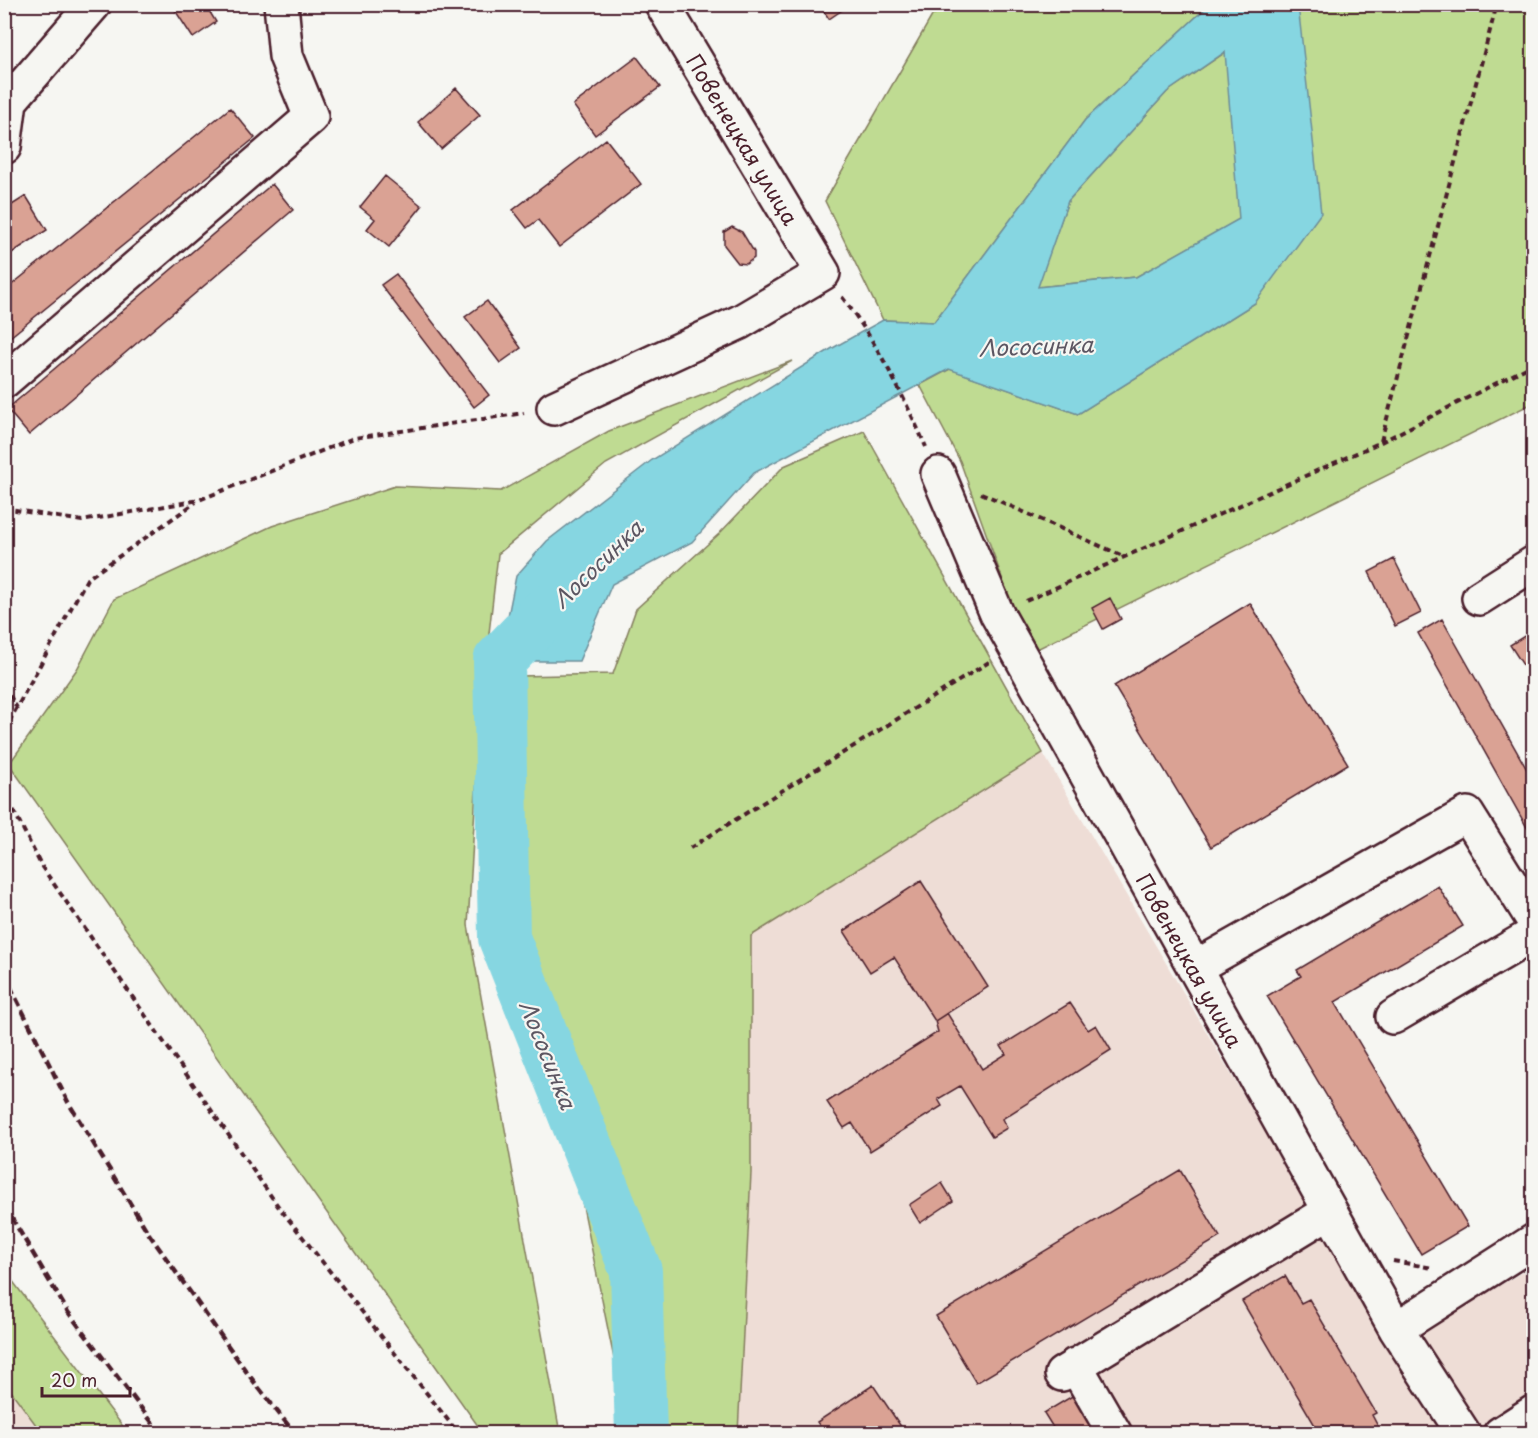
<svg xmlns="http://www.w3.org/2000/svg" width="1538" height="1438" font-family="'Playpen Sans',sans-serif">
  <style>
    .built { fill: #eeddd6 }
    .green { fill: #bfdb92; stroke: #847d5e; stroke-width: 1.5 }
    .water { fill: #86d6e1; stroke: #6e8d98; stroke-width: 1.5; fill-rule: evenodd }
    .lines { fill: none; stroke-linecap: round; stroke-linejoin: round }
    .river { stroke: #86d6e1; stroke-width: 52 }
    .building { fill: #daa294; stroke: #4a1f2b; stroke-width: 1.5 }
    .minor-casing { stroke: #4a1f2b; stroke-width: 38 }
    .path { stroke: #4a1f2b; stroke-width: 4; stroke-dasharray: 6 4.5; stroke-linecap: butt }
    .minor { stroke: #f6f6f2; stroke-width: 33 }
    .rail { stroke: #4a1f2b; stroke-width: 4.5; stroke-dasharray: 9 4.5; stroke-linecap: butt }
    .labels { text-anchor: middle; dominant-baseline: central; stroke-width: 4.5; stroke-linejoin: round; paint-order: stroke }
    .street-label { font-size: 21px; fill: #4a1f2b; stroke: #f6f6f2 }
    .water-label { font-size: 22px; font-style: italic; fill: #5c5662; stroke: #f6f6f2 }
  </style>
  <rect width="100%" height="100%" fill="#f6f6f2"/>
  <filter id="ink" filterUnits="userSpaceOnUse"><feTurbulence type="fractalNoise" baseFrequency=".0167" numOctaves="2"/><feDisplacementMap in="SourceGraphic" scale="12" xChannelSelector="R" yChannelSelector="G"/><feConvolveMatrix kernelMatrix="1 2 1 2 8 2 1 2 1" color-interpolation-filters="sRGB"/></filter>
  <g filter="url(#ink)">
    <path class="built" d="M1043 753 1392 1349 1533 1266V1433L738 1434 751 1173V936Z
      M4 1383H5L42 1433H5Z"/>
    <path class="green" d="M946 5H1209L1085 120 934 322 883 320 825 201 932 16Z
      M1298 5H1533V403L1029 653 960 461 920 385 950 369 1078 414 1255 303Z
      M1226 52 1240 219 1136 277 1037 287 1068 201 1167 92Z
      M792 361 606 464 498 554 481 704 468 925 560 1433H483L9 764 77 669 114 599 272 526 395 486 501 491 609 431Z
      M864 431 1043 753 751 936V1173L738 1433H629L528 935 518 676 613 674 636 609 719 534 784 466Z
      M4 1271H5L128 1433H42L5 1383Z"/>
    <path class="water" d="M1209 5H1298L1321 213 1255 303 1078 414 949 369 754 473 692 542 612 584 579 661H499L516 576 547 541 652 460 831 349 883 320 934 322 1085 120ZM1225 52 1239 219 1136 277 1038 287 1068 201 1167 92Z"/>
    <g class="lines">
      <path class="river" d="M548 610 499 661 504 938 636 1271 641 1434"/>
    </g>
    <path class="building" d="M171 4H205L216 22 193 38Z
      M819 4H851L829 19Z
      M637 57 660 87 595 135 573 105Z
      M456 88 480 115 441 149 418 122Z
      M230 108 255 138 4 342V291Z
      M606 139 641 184 559 247 538 220 527 228 513 210Z
      M385 176 422 206 389 247 367 229 375 219 360 207Z
      M272 184 293 210 29 435 7 409Z
      M26 196 47 230 4 258V210Z
      M732 227 742 232 754 252V258L746 264 738 263 724 245V232Z
      M396 274 489 395 474 407 381 285Z
      M487 301 521 348 500 363 465 317Z
      M1394 559 1421 613 1395 626 1369 572Z
      M1110 598 1121 619 1103 629 1092 608Z
      M1250 603 1348 764 1211 847 1114 686Z
      M1442 619 1534 782V840L1418 633Z
      M1534 630V682L1510 645Z
      M921 881 988 987 935 1021 894 957 870 972 844 931Z
      M1438 886 1463 926 1335 1002 1468 1226 1421 1254 1267 996 1301 976 1297 970Z
      M1070 1003 1088 1030 1096 1025 1111 1050 1002 1119 1007 1128 992 1137 960 1086 938 1099 942 1106 870 1151 852 1123 844 1128 827 1102 938 1032 935 1021 947 1013 982 1069 1006 1054 1001 1046Z
      M1180 1170 1220 1237 976 1383 936 1316Z
      M942 1183 953 1201 920 1223 909 1205Z
      M1285 1276 1301 1303 1309 1299 1376 1413 1372 1415 1382 1434H1320L1242 1301Z
      M873 1385 906 1434H825L817 1422Z
      M1074 1395 1098 1434H1057L1044 1413Z"/>
    <g class="lines">
      <g class="minor-casing">
        <path id="minor" d="M4 147 10 101 94 4
          M4 381 311 117 286 56 281 4
          M554 408 740 322 823 273 662 4
          M938 474 997 614 1015 646 1396 1329 1464 1434
          M1479 598 1534 563
          M1194 968 1467 814 1534 921
          M1393 1017 1534 934
          M1396 1329 1534 1241
          M1075 1365 1115 1434
          M1062 1374 1330 1211
          M1500 1434 1534 1412"/>
      </g>
      <path class="path" d="M842 297C877 342 903 395 926 447
        M1381 441 1497 4
        M981 493 1125 557
        M4 508 82 521 199 500 354 438 524 413
        M1026 601 1381 442 1534 364
        M4 686 17 708
        M4 731 87 579 196 502
        M4 791 42 867 278 1206 459 1434
        M690 848 989 662
        M1393 1261 1433 1268"/>
      <use href="#minor" class="minor"/>
      <path class="rail" d="M4 974 68 1102 149 1234 248 1374 295 1434
        M4 1205 68 1312 161 1434"/>
    </g>
  </g>
  <g class="labels">
    <g class="street-label">
      <text transform="translate(743 139) rotate(59)">Повенецкая улица</text>
      <text transform="translate(1190 960) rotate(61)">Повенецкая улица</text>
    </g>
    <g class="water-label">
      <text transform="translate(1036 345) rotate(-2)">Лососинка</text>
      <text transform="translate(597 563) rotate(-44)">Лососинка</text>
      <text transform="translate(549 1054) rotate(68)">Лососинка</text>
    </g>
  </g>
  <rect width="1538" height="1438" fill="none" stroke="#f6f6f2" stroke-width="24"/>
  <rect x="12" y="12" width="1514" height="1414" fill="none" stroke="#4a1f2b" stroke-width="2" filter="url(#ink)"/>
  <path d="M42 1387v9h88v-9" fill="none" stroke="#4a1f2b" stroke-width="3"/>
  <text x="51" y="1387" font-size="18" fill="#4a1f2b" stroke="#f6f6f2" stroke-width="4.5" paint-order="stroke">20 m</text>
</svg>
